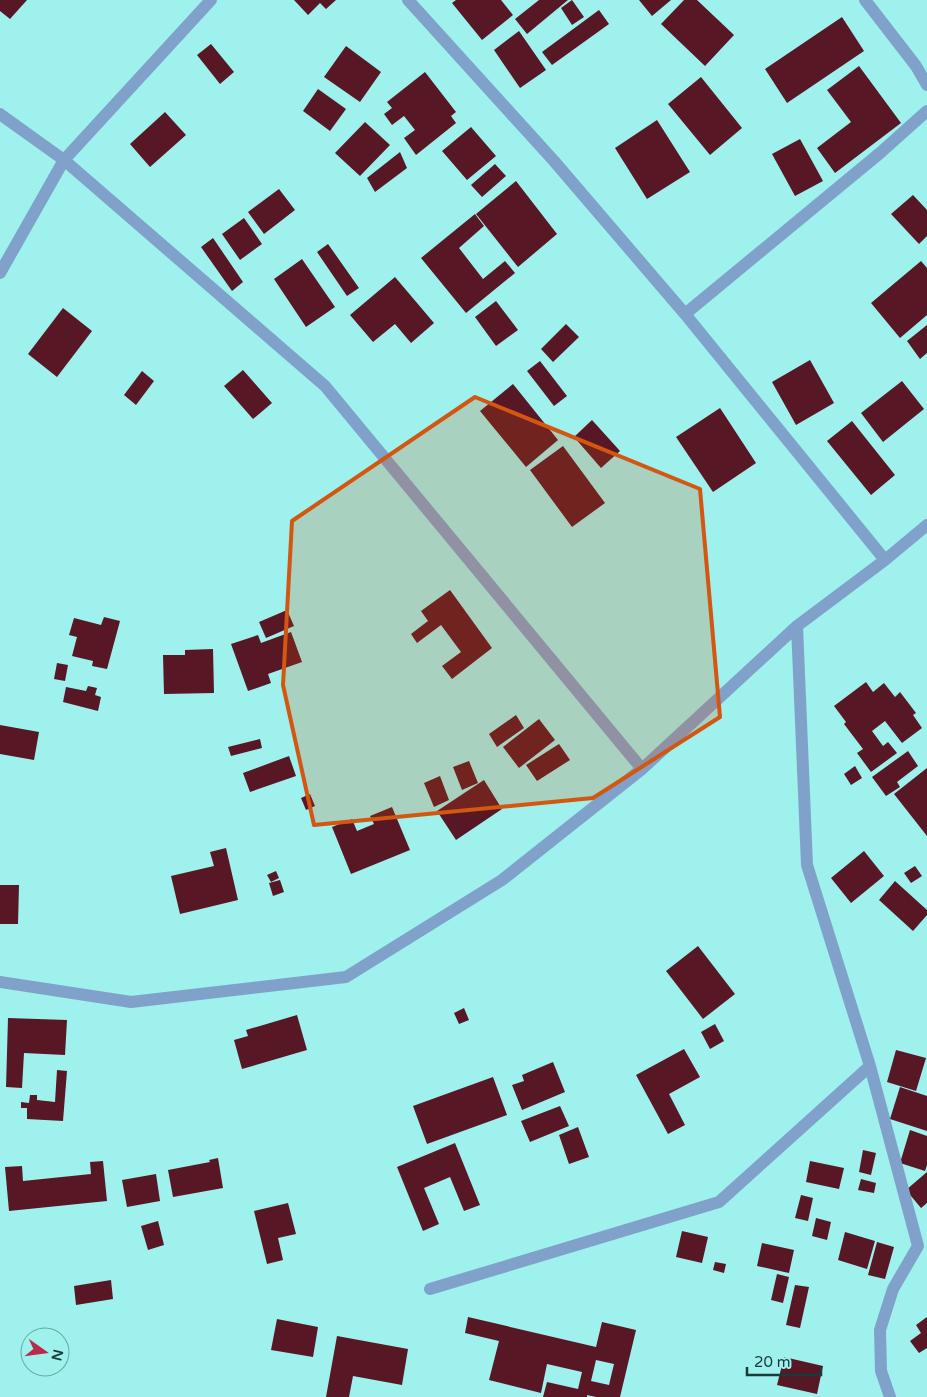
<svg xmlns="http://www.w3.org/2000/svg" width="927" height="1397" font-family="'Varela Round',sans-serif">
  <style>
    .building { fill: #581724; fill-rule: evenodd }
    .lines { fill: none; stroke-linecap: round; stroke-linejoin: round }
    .minor { stroke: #80a2ca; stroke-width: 12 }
    .marked { fill: #d35611; fill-opacity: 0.2; stroke: #d35611; stroke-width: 4; stroke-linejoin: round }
  </style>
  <rect width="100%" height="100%" fill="#9ef1ed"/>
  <path class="building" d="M0 0H27L10 19 0 11Z
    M294 0H336L326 9 320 3 308 15Z
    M456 0H501L513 15 482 40 452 3Z
    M539 0H568L527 34 515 19Z
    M572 0 584 17 572 25 561 8Z
    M639 0H671L652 16Z
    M684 0H697L734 35 705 66 661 24Z
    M599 10 609 24 552 65 542 52Z
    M842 17 864 51 787 103 765 69Z
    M519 31 546 70 520 88 494 50Z
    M211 44 234 72 220 84 197 55Z
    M346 46 381 72 360 102 324 77Z
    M859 66 901 123 835 173 817 148 851 122 827 90Z
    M425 72 456 112 451 116 456 123 416 155 404 138 415 130 404 116 392 125 384 114 392 108 387 102Z
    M701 77 742 128 710 155 668 104Z
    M318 89 346 109 330 131 303 111Z
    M165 112 186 135 150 167 130 144Z
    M657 120 690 172 647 199 615 148Z
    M365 122 390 145 360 176 335 153Z
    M471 127 496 156 467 180 442 151Z
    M800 139 823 181 795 196 772 154Z
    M400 152 407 168 375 192 367 178Z
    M495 164 506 176 482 197 471 185Z
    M516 181 557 234 518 267 476 214Z
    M279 189 295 210 264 234 248 212Z
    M913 195 927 210V236L919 244 891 214Z
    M475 214 484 226 459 248 483 279 505 261 515 273 466 313 421 258Z
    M244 218 262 244 240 260 222 234Z
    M213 238 243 282 232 291 201 247Z
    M328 244 359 288 347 296 317 252Z
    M302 259 335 307 306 327 274 279Z
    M921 261 927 268V315L900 338 871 303Z
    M395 277 434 323 411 343 395 324 373 342 350 315Z
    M496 301 518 330 496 346 475 317Z
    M63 308 92 331 57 377 28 354Z
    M566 324 579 337 553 362 541 349Z
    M927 325V353L920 359 907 341Z
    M810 360 834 403 796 425 772 382Z
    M540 361 567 396 554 406 527 371Z
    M243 370 272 403 253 419 224 386Z
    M142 371 154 381 136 405 124 395Z
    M902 381 924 409 883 442 861 413Z
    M513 384 558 440 526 467 480 411Z
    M720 408 756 463 713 492 676 437Z
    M592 420 620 451 601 468 574 437Z
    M852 421 895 475 871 495 827 441Z
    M563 446 605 503 572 527 530 470Z
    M450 590 492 648 452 679 442 666 461 652 441 625 417 643 411 634 428 621 421 611Z
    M287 610 294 626 266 638 259 622Z
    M104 617 120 621 107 669 92 666 93 661 72 656 77 637 69 635 74 618 101 625Z
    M291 632 302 662 268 674 271 683 248 691 231 644 258 635 261 643Z
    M213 649 214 693 164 694 163 655H185V650Z
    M57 663 68 665 65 681 54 679Z
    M866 682 873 692 884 683 895 697 900 692 916 713 913 715 922 728 902 743 885 721 872 731 883 746 888 742 897 753 871 772 857 753 863 749 844 724 846 722 834 706Z
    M88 686 97 688 95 695 101 697 98 711 63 702 66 687 86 691Z
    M516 715 524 728 497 747 489 734Z
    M539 719 555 740 519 768 503 747Z
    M0 725 39 732 34 760 0 754Z
    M260 739 262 748 231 756 228 747Z
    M559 744 570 760 537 781 526 765Z
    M908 751 918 766 897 782 900 787 886 796 872 777Z
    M289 756 296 776 250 792 243 773Z
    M469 761 478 783 462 790 453 767Z
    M855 766 862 778 851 785 844 774Z
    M927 768V836L894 794Z
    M440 776 449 800 434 807 424 783Z
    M484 780 502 809 456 840 437 811Z
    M310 794 315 806 306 810 301 798Z
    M392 807 410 850 351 874 332 827 352 819 357 831 374 824 370 816Z
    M226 848 238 900 180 914 171 876 214 866 210 852Z
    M864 851 884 876 851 903 831 878Z
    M915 866 922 876 911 883 904 873Z
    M276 871 279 878 271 882 267 875Z
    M280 880 284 892 273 896 269 883Z
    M895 881 927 910V915L913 931 879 900Z
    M0 885H19L18 924H0Z
    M698 946 735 994 703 1019 666 971Z
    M464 1008 469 1020 459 1024 454 1013Z
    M297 1015 307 1050 242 1069 234 1040 248 1036 246 1030Z
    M8 1018 67 1020 65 1055 24 1053 22 1088 6 1087Z
    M715 1024 724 1041 710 1049 701 1032Z
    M684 1049 700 1077 669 1094 685 1125 668 1134 636 1075Z
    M896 1050 926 1058 916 1091 887 1082Z
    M553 1062 565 1092 522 1110 512 1085 524 1081 522 1075Z
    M57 1070 67 1071 63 1121 27 1119V1108H21V1102L29 1103 30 1095H37V1100L55 1102Z
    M493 1077 507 1115 427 1144 413 1106Z
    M900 1087 927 1096V1131L890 1119Z
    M560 1106 569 1126 530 1142 521 1121Z
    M578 1127 589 1157 569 1164 559 1135Z
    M910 1130 927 1136V1165L925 1171 900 1163Z
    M455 1143 480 1205 464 1211 450 1177 424 1188 439 1224 423 1231 397 1167Z
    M863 1150 876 1153 871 1175 859 1172Z
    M218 1158 223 1188 173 1197 168 1170 210 1162 209 1160Z
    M103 1161 107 1201 9 1211 5 1167 22 1166 23 1181 91 1174 90 1162Z
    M810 1161 844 1168 839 1189 806 1182Z
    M927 1172V1203L921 1208 906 1190Z
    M156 1174 160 1201 127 1207 122 1180Z
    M861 1179 876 1183 874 1193 858 1190Z
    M801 1195 813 1198 808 1221 795 1218Z
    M288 1203 296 1234 278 1238 283 1260 267 1264 254 1211Z
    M816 1218 831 1222 827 1240 812 1236Z
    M158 1221 164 1245 148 1250 141 1226Z
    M682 1231 708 1237 702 1263 676 1257Z
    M845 1232 875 1241 867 1269 838 1260Z
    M877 1242 894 1247 885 1279 868 1275Z
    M762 1243 794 1250 789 1273 757 1266Z
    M715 1262 726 1264 724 1273 713 1270Z
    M777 1274 789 1277 783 1303 771 1300Z
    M111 1280 113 1299 76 1305 74 1286Z
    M795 1285 809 1287 800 1328 786 1325Z
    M468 1317 596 1347 602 1322 636 1330 620 1397H596L587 1395V1397H543L547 1382 578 1389 582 1372 547 1364 541 1393 489 1380 499 1341 465 1333ZM596 1360 614 1364 609 1385 591 1381Z
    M927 1317V1348L919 1353 910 1341 921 1333 916 1325Z
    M277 1319 318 1327 313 1357 271 1350Z
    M337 1336 408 1349 402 1385 353 1376 349 1397H326Z
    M784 1357 823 1366 817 1394 777 1385Z"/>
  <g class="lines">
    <path class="minor" d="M408 0 554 161 685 314 885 560
      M865 0 916 66 927 85
      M0 114 64 160 325 386 642 769
      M0 273 64 160 211 0
      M685 314 880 153 927 111
      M797 626 807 865 870 1066 918 1246 893 1289 880 1330 881 1371 890 1397
      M0 982 131 1002 346 977 502 880 642 769 797 626 885 560 927 525
      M430 1289 719 1202 870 1066"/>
  </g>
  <path class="marked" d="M475 397 700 489 720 717 593 798 314 825 283 685 292 521Z"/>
  <g transform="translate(45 1352) rotate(104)"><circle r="24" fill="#9ef1ed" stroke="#68a8a5"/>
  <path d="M0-4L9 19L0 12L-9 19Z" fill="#ba2a4d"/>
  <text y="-8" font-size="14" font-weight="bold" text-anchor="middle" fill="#183b3a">N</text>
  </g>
  <path d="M747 1367v8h74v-8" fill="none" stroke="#183b3a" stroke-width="2.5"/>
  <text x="754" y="1367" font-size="15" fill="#183b3a" stroke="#9ef1ed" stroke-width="4" paint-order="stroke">20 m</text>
</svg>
